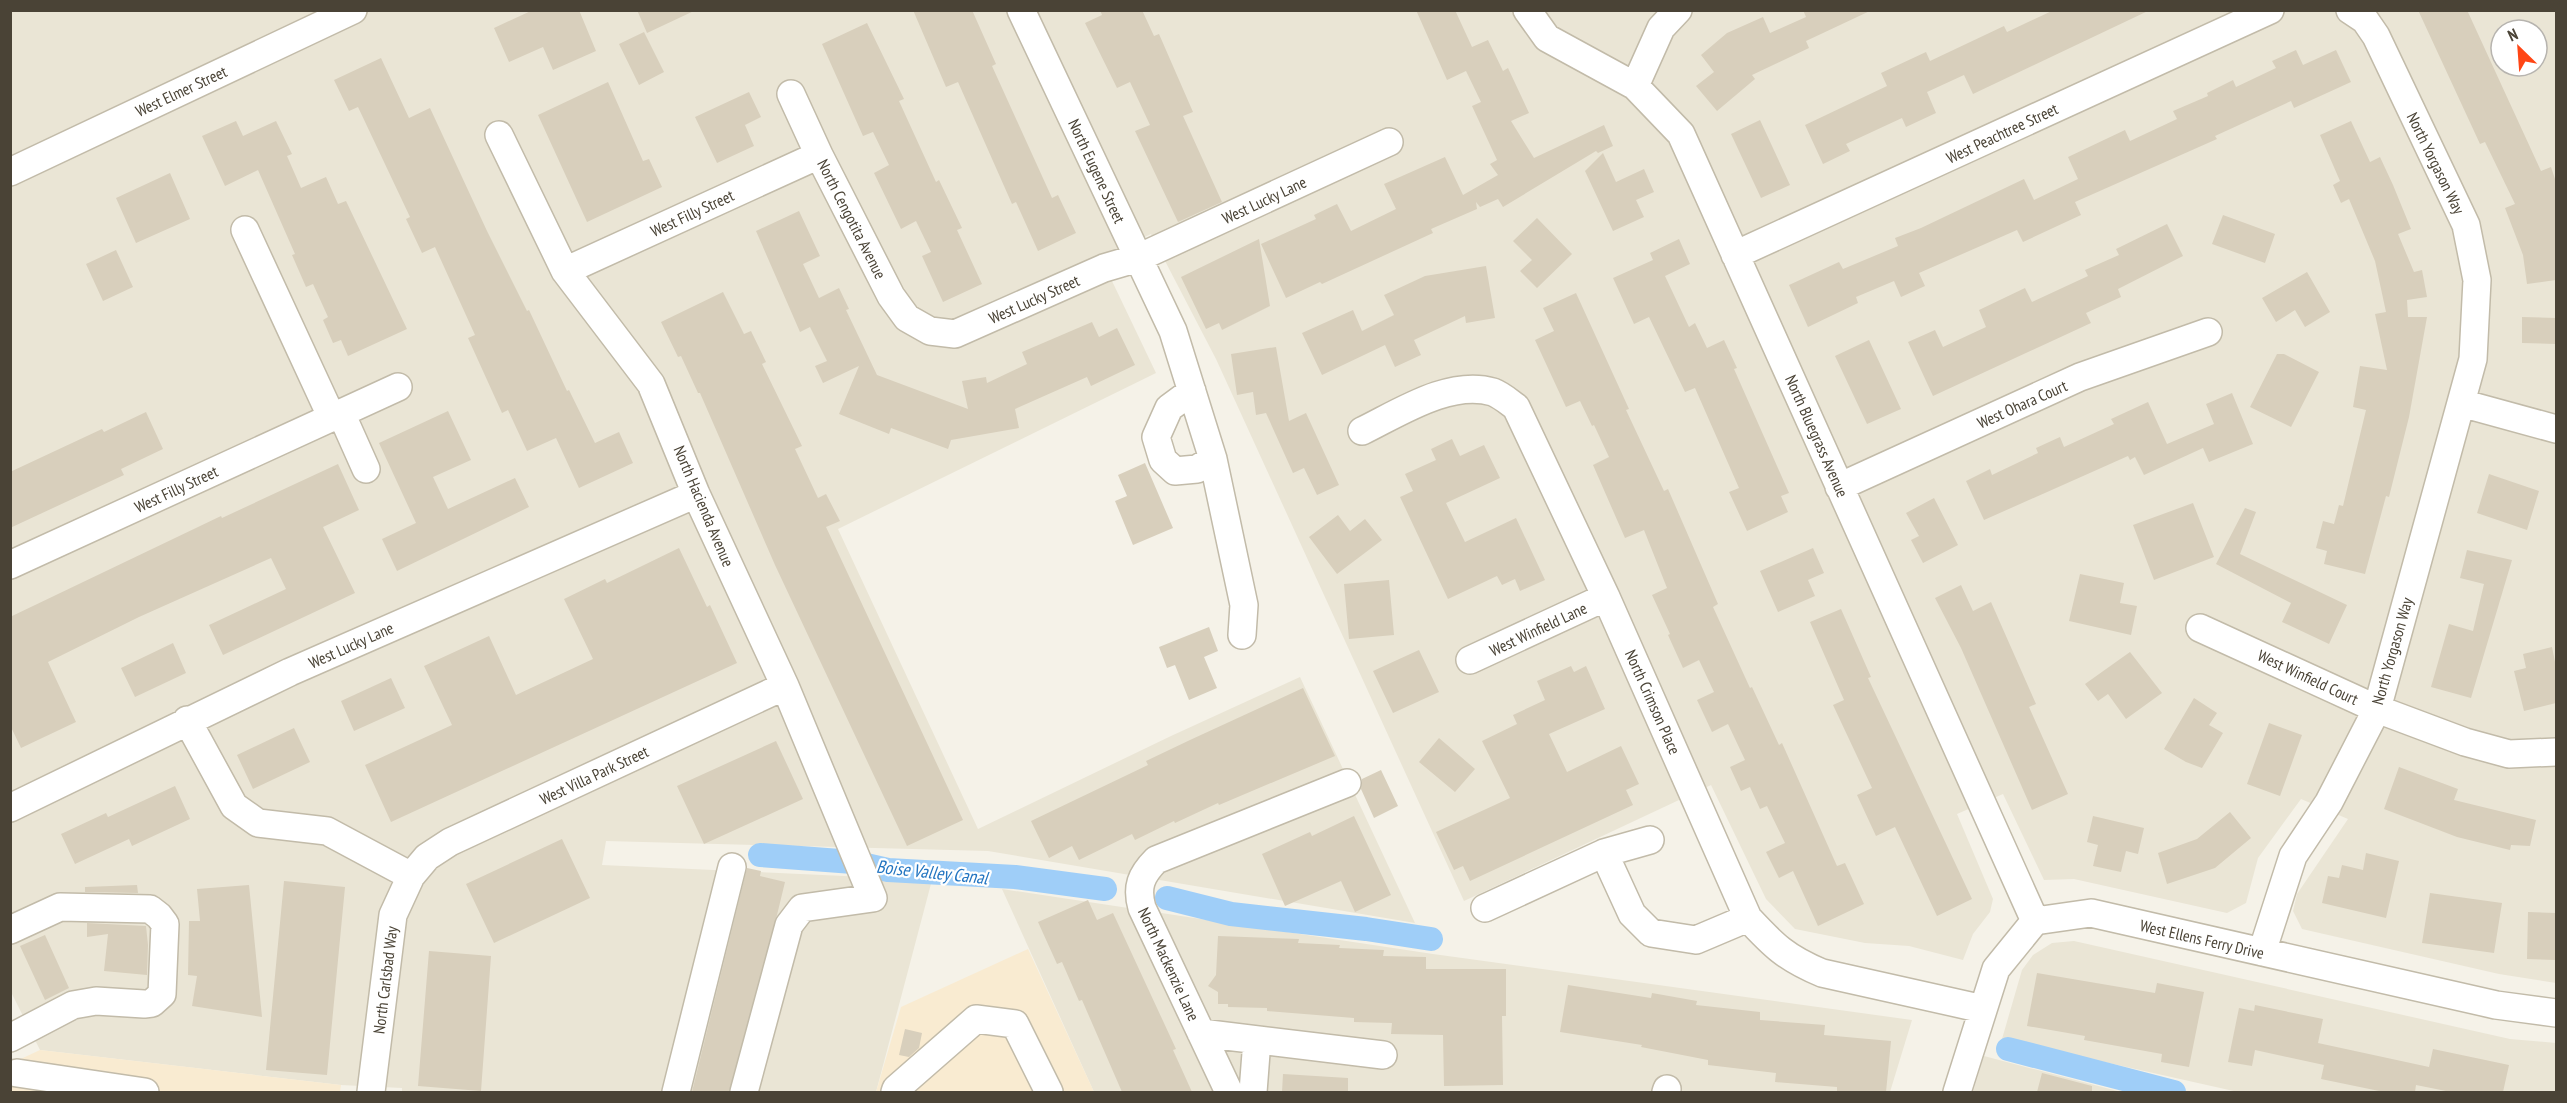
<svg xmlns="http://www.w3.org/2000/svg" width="2567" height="1103" font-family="'PT Sans Narrow',sans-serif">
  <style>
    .residential { fill: #eae5d5; fill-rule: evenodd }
    .commercial { fill: #f9ebd1 }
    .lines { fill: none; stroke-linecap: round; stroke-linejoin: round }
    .canal { stroke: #9fcef8; stroke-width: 24 }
    .building { fill: #d8cfbc }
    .minor-casing { stroke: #c2bba9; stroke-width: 30 }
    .minor { stroke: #fff; stroke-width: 27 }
    .labels { text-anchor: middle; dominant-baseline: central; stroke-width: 4.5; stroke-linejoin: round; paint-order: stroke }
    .street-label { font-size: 16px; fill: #4a4336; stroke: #fff }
    .water-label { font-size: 18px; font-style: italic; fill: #2375c1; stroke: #fff }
  </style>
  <rect width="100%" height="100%" fill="#f5f2e8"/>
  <path class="residential" d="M11 11H2556V983L2499 974 2302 929 2293 911 2297 894 2348 819 2301 799 2258 858 2246 903 2227 913 2074 879 2044 880 2003 794 1957 814 1993 899 1990 912 1973 934 1963 960 1909 946 1865 943 1795 929 1766 899 1711 785 1464 901 1216 359 1151 234 1101 258 1156 373 838 529 978 829 1171 736 1300 677 1415 923 988 851 606 841 602 865 932 880 876 1092H402V1088L341 1085 40 1050 11 992ZM2501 30H2537V66H2501Z
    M1002 889 1433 954 1912 1020 1890 1092H1094Z
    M2074 941 2510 1039 2556 1043V1092H2238L2002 1039 2022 970 2033 955 2052 943Z
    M1984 1056 2121 1092H1973Z"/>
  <path class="commercial" d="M1028 949 1094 1092H876L901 1007Z
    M40 1050 341 1085 340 1092H11L10 1064Z"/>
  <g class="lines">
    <path class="canal" d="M760 855 853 862 888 870 1015 877 1105 889
      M1167 898 1231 914 1366 929 1431 939
      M2008 1049 2174 1092"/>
  </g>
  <path class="building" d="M533 10H579L596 51 553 70 543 47 509 62 494 28Z
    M637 10H696L647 33Z
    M913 10H972L996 64 992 66 1052 198 1058 195 1076 233 1038 251 1016 202 1012 204 958 82 946 87Z
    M1100 10H1142L1154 36 1159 34 1193 112 1183 116 1222 202 1178 222 1135 131 1150 125 1130 82 1117 88 1085 23 1102 15Z
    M1416 10H1455L1472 47 1488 40 1503 71 1508 68 1529 113 1511 121 1534 158 1604 125 1613 146 1598 153 1596 151 1503 207 1498 199 1480 207 1476 202 1477 209 1431 229 1433 233 1322 284 1320 282 1286 298 1261 244 1316 219 1314 215 1337 204 1351 231 1396 209 1384 184 1445 157 1463 195 1498 175 1490 164 1497 160 1472 106 1481 102 1466 71 1447 80Z
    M1803 10H1872L1806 41 1809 48 1752 75 1755 79 1717 111 1696 86 1714 72 1701 55 1727 33 1763 17 1770 33 1806 17Z
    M2054 10H2150L1973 94 1964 75 1927 92 1936 113 1906 127 1902 118 1846 144 1850 151 1823 164 1805 125 1887 86 1881 73 1926 52 1930 61 2004 26 2007 32Z
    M2418 10H2467L2541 171 2551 167 2556 182V280L2527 284 2523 255 2505 208 2515 204 2485 142 2480 144Z
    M867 23 904 99 899 101 936 182 939 180 962 228 957 230 982 284 943 302 922 256 931 252 916 221 901 229 874 173 889 165 873 132 863 136 822 44Z
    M644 32 664 72 639 85 619 44Z
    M2296 50 2303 65 2336 50 2351 82 2294 108 2291 101 2215 136 2217 139 2075 202 2081 215 2023 242 2017 230 1919 273 1925 286 1901 297 1894 281 1856 297 1858 303 1808 327 1789 285 1839 262 1843 269 1898 246 1895 238 1921 228 2024 179 2034 200 2078 179 2068 157 2125 130 2130 141 2177 119 2173 111 2208 96 2207 93 2233 80 2236 87 2276 68 2272 61Z
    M381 58 409 118 430 108 487 231 527 311 529 310 567 391 569 390 595 443 619 432 633 463 579 488 556 438 527 451 508 410 502 413 468 338 475 335 435 247 422 253 406 219 410 217 358 107 349 111 334 80Z
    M608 82 643 161 649 159 662 187 587 222 538 115Z
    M749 92 761 117 745 125 754 146 717 163 695 117Z
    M1760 120 1790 185 1761 198 1731 134Z
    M236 121 243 136 276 121 292 154 287 156 301 188 326 177 338 204 346 201 407 329 348 356 341 340 333 343 323 320 328 317 313 284 306 287 292 255 295 254 258 170 225 186 202 136Z
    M2351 121 2370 162 2380 157 2393 185 2411 229 2398 234 2414 272 2422 270 2427 297 2407 300 2408 317H2427L2409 417 2389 497 2386 496 2365 574 2324 564 2327 551 2316 548 2323 521 2334 524 2339 505 2343 506 2366 410 2353 407 2360 366 2387 370 2375 314 2386 312 2375 261 2349 199 2341 203 2333 185 2340 181 2320 135Z
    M1603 153 1616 182 1644 169 1654 192 1636 200 1644 217 1613 231 1585 171Z
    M170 173 190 219 136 243 116 198Z
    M799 211 820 256 803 264 819 298 839 288 849 309 846 310 877 375 968 409 962 381 986 377 987 383 1027 364 1022 352 1092 322 1099 337 1117 328 1135 365 1091 386 1087 377 1015 409 1019 428 951 440 948 449 891 428 889 434 839 414 859 366 823 383 815 366 827 361 810 327 800 332 756 231Z
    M2223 215 2275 234 2265 263 2212 244Z
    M1537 218 1572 254 1537 288 1520 271 1532 260 1513 241Z
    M2167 224 2183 256 2118 289 2121 297 2086 313 2091 323 1933 396 1908 342 1935 330 1943 347 1986 327 1979 310 2025 288 2032 302 2088 276 2085 270 2119 255 2116 249Z
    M1259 239 1270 306 1222 330 1219 323 1206 329 1181 277Z
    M1679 239 1690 264 1665 276 1689 327 1695 323 1707 348 1724 340 1737 368 1734 369 1789 493 1781 496 1788 512 1747 531 1729 492 1739 488 1695 388 1685 392 1649 317 1634 324 1613 278 1653 260 1650 253Z
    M116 250 133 287 103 301 86 264Z
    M1486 266 1495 318 1466 323 1465 316 1414 340 1421 355 1395 367 1385 345 1322 375 1302 333 1353 310 1362 331 1394 315 1384 295 1425 276Z
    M2307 272 2330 312 2305 327 2295 310 2276 322 2262 298Z
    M723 292 744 334 751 331 766 362 762 364 802 446 795 449 818 498 826 494 840 521 826 527 963 820 907 846 775 565 700 393H698L681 356 678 357 661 322Z
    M1576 293 1629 409 1626 410 1664 491 1668 489 1718 604 1713 607 1750 688 1752 687 1779 745 1782 743 1837 866 1845 863 1864 904 1818 926 1793 871 1779 878 1766 852 1785 843 1767 806 1760 809 1750 787 1741 791 1730 767 1745 760 1728 724 1712 732 1697 700 1714 692 1699 660 1683 668 1668 635 1670 634 1652 595 1667 588 1644 530 1625 538 1593 465 1609 457 1594 425 1592 426 1580 401 1566 407 1535 340 1554 331 1543 308Z
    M2522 317 2556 318V344L2522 343Z
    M1869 340 1901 409 1867 424 1835 356Z
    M1276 347 1289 421 1306 413 1339 485 1317 495 1304 468 1293 473 1266 413 1256 415 1253 392 1237 395 1231 354Z
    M2277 354H2284L2319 372 2291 427 2250 407Z
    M2232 393 2253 444 2209 462 2203 448 2144 475 2135 457 2130 460 2128 456 1984 520 1966 481 1990 469 1992 475 2038 453 2036 448 2060 437 2064 447 2114 424 2111 419 2148 402 2167 444 2214 424 2206 404Z
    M448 411 471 460 433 477 448 509 515 478 529 507 397 571 382 539 416 523 379 443Z
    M146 412 163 449 121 469 124 475 10 528V472L102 429 104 432Z
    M1452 439 1460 456 1484 445 1500 478 1446 503 1465 542 1516 518 1545 580 1520 591 1515 579 1502 585 1497 576 1448 599 1400 497 1413 491 1405 474 1436 460 1431 449Z
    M1145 463 1173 528 1133 545 1115 501 1127 496 1118 475Z
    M338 464 359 510 323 527 355 593 223 655 209 625 286 589 271 558 139 617 48 662 76 722 21 748 10 725V617L221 516 222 518Z
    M2489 474 2539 491 2527 530 2477 513Z
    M1934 498 1958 545 1923 563 1911 540 1919 536 1906 513Z
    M2193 503 2214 557 2154 580 2133 525Z
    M2245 508 2256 512 2240 554 2347 605 2329 644 2282 622 2291 603 2216 564Z
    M1338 515 1350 531 1365 519 1382 540 1337 574 1309 537Z
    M679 548 707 607 710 605 737 663 391 822 365 765 452 725 424 666 489 636 516 695 593 659 564 599 605 579 607 583Z
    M1813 548 1824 573 1808 580 1815 596 1778 612 1760 571Z
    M2467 550 2512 560 2471 698 2431 687 2449 624 2473 631 2484 584 2460 578Z
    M2080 574 2124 583 2120 603 2137 606 2131 635 2069 621Z
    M1389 580 1394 635 1349 639 1344 584Z
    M1961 585 1973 611 1991 602 2036 704 2029 707 2068 794 2032 810 1961 648 1935 598Z
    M1841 609 1871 677 1868 678 1972 899 1937 916 1895 827 1876 836 1857 795 1872 788 1833 705 1844 700 1810 622Z
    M1209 627 1218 651 1204 657 1217 688 1189 700 1175 665 1167 668 1159 647Z
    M173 643 186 673 135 697 121 668Z
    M2552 647 2556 667V703L2524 711 2514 671 2526 668 2523 654Z
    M1419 650 1439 692 1393 713 1373 671Z
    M2130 652 2162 693 2126 719 2108 694 2098 701 2085 684Z
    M1571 666 1574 672 1586 666 1605 709 1549 734 1567 772 1621 746 1639 784 1626 790 1633 805 1470 881 1463 866 1454 870 1436 832 1510 798 1482 741 1517 724 1513 715 1545 700 1537 681Z
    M391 678 405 708 354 731 341 701Z
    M1303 688 1335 756 1219 805 1218 803 1175 823 1174 821 1135 840 1132 834 1079 860 1072 846 1049 858 1031 821 1148 765 1146 761 1190 740Z
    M2194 698 2217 713 2209 725 2223 733 2202 768 2186 762 2164 749Z
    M2269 723 2302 735 2280 796 2247 784Z
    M294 728 310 762 253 789 237 755Z
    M1439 738 1475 769 1455 792 1419 762Z
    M776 741 803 799 704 844 677 786Z
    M2399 767 2458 789 2454 800 2536 820 2530 846 2511 845 2510 850 2457 837 2384 809Z
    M1381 770 1398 806 1374 818 1361 789 1362 779Z
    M175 786 190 819 132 846 129 839 75 864 61 834 106 813 108 817Z
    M2230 812 2251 838 2215 868 2167 884 2158 853 2197 839Z
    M1354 816 1391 895 1355 912 1341 881 1285 906 1262 854 1310 832 1312 836Z
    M2093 816 2144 828 2138 854 2126 851 2121 872 2093 866 2098 845 2087 842Z
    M562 839 590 898 494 943 466 884Z
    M2366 853 2399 861 2386 918 2322 903 2328 876 2339 878 2342 865 2363 870Z
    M747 868 761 871 760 876 785 882 777 915 729 1092H692Z
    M284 881 345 887 327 1075 266 1070Z
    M137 885 138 893 85 892V887Z
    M249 885 262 1017 192 1006 197 976 188 975 189 921H200L197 889Z
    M2430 893 2502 903 2494 953 2422 943Z
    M1088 900 1097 920 1113 913 1176 1049 1173 1050 1192 1092H1122L1082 1000 1079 1001 1062 962 1057 964 1038 922Z
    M2528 912 2556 913V960L2527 959Z
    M87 923 146 926 148 945 147 975 104 971 108 934 87 937Z
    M45 935 69 988 45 1000 20 946Z
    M1218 936 1299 939 1298 943 1340 945 1339 948 1384 950 1383 956 1426 957V969H1506V1016H1502L1503 1085 1444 1086 1443 1035 1391 1034 1392 1023 1354 1022V1018L1267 1011V1008L1228 1007V1004H1218V992L1208 986 1216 975Z
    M429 951 491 956 481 1091 418 1086Z
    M2037 973 2155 993 2157 983 2204 992 2189 1067 2161 1062 2162 1054 2084 1040 2085 1036 2027 1026Z
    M1568 985 1651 998 1652 993 1697 1001 1696 1005 1760 1012V1020L1825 1025 1824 1035 1891 1041 1886 1092 1837 1091V1087L1775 1082 1776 1073 1708 1065V1060L1641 1047 1642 1045 1560 1032Z
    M2255 1005 2323 1019 2318 1043 2429 1067 2433 1049 2509 1065 2503 1092H2451L2416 1085 2415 1092H2384L2321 1079 2324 1065 2255 1050 2252 1066 2228 1062 2239 1008 2254 1011Z
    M905 1029 922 1033 919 1048 909 1057 899 1055Z
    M2042 1073 2092 1086V1092H2037Z
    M1283 1074 1348 1078V1092H1282Z"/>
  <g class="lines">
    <g class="minor-casing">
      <path id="minor" d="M1021 10 1173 331 1213 459 1244 605 1242 635
        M1527 10 1547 38 1635 86 1681 134 2035 921
        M1635 86 1661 28 1678 10
        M791 94 819 155 891 296 907 318 930 331 955 334 1104 268 1138 258 1389 142
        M499 135 565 271 651 384 696 494 785 686 873 898 802 908 789 925 744 1092
        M10 172 353 10
        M245 230 332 418
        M1735 255 2270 10
        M565 271 819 155
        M1192 391 1169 408 1156 437 1163 460 1175 471 1197 469 1213 459
        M2461 403 2556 429
        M341 413 366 469
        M1362 431C1399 413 1450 379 1493 392 1501 395 1509 402 1516 407L1606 597 1748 918C1774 946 1786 958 1822 973L1983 1009
        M1839 487 2080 377 2208 332
        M10 565 398 387
        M2200 628 2377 709 2465 742 2509 754 2556 752
        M1470 660 1606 597
        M187 720 234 806 258 823 327 831 411 876
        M10 808 290 672 696 494
        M1604 853 1632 914 1651 933 1696 940 1748 918
        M1485 908 1604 853 1650 840
        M10 930 60 907 150 909 159 916 165 924 162 994 152 1003 144 1004 96 1001 73 1005 10 1038
        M2262 952 2293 856 2329 802 2377 709 2473 359 2477 280 2466 225 2376 36 2365 20 2350 10
        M1201 1033 1383 1055
        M17 1073 145 1092
        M371 1092 393 915 411 876 427 857 450 842 785 686
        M676 1092 732 867
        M895 1092 896 1089 976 1019 1015 1024 1049 1092
        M1229 1092 1142 908C1136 887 1141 875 1156 860L1347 783
        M1253 1092 1257 1040
        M1666 1092 1667 1089
        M1957 1092 1996 969 2035 921 2091 913 2496 1005 2556 1013"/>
    </g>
    <use href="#minor" class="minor"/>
  </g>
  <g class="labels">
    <g class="street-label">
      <text transform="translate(181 91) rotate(-25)">West Elmer Street</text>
      <text transform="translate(2002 133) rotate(-25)">West Peachtree Street</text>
      <text transform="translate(2436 163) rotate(64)">North Yorgason Way</text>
      <text transform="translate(1097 171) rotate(65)">North Eugene Street</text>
      <text transform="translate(1264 200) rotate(-25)">West Lucky Lane</text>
      <text transform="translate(692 213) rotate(-25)">West Filly Street</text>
      <text transform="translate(852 219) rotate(63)">North Cengotita Avenue</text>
      <text transform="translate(1034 299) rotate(-24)">West Lucky Street</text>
      <text transform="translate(2022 404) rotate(-24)">West Ohara Court</text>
      <text transform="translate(1817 436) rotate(66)">North Bluegrass Avenue</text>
      <text transform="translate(176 489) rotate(-25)">West Filly Street</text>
      <text transform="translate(704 506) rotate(67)">North Hacienda Avenue</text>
      <text transform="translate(1538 629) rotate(-25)">West Winfield Lane</text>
      <text transform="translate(351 645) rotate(-24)">West Lucky Lane</text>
      <text transform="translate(2392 651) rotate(-74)">North Yorgason Way</text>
      <text transform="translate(2308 677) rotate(25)">West Winfield Court</text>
      <text transform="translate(1653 702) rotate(66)">North Crimson Place</text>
      <text transform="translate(594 775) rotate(-25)">West Villa Park Street</text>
      <text transform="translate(2202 939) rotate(13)">West Ellens Ferry Drive</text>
      <text transform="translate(1169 964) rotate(65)">North Mackenzie Lane</text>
      <text transform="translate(385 980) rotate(-83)">North Carlsbad Way</text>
    </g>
    <g class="water-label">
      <text transform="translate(932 872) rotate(6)">Boise Valley Canal</text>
    </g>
  </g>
  <rect width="2567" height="1103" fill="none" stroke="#4a4336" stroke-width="24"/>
  <g transform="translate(2519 48) rotate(335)"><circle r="28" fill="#ffffff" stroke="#b7b4af" stroke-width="1.5"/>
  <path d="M0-4.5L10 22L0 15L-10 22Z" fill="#ff4615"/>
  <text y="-9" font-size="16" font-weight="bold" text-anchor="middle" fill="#4a4336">N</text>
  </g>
</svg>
